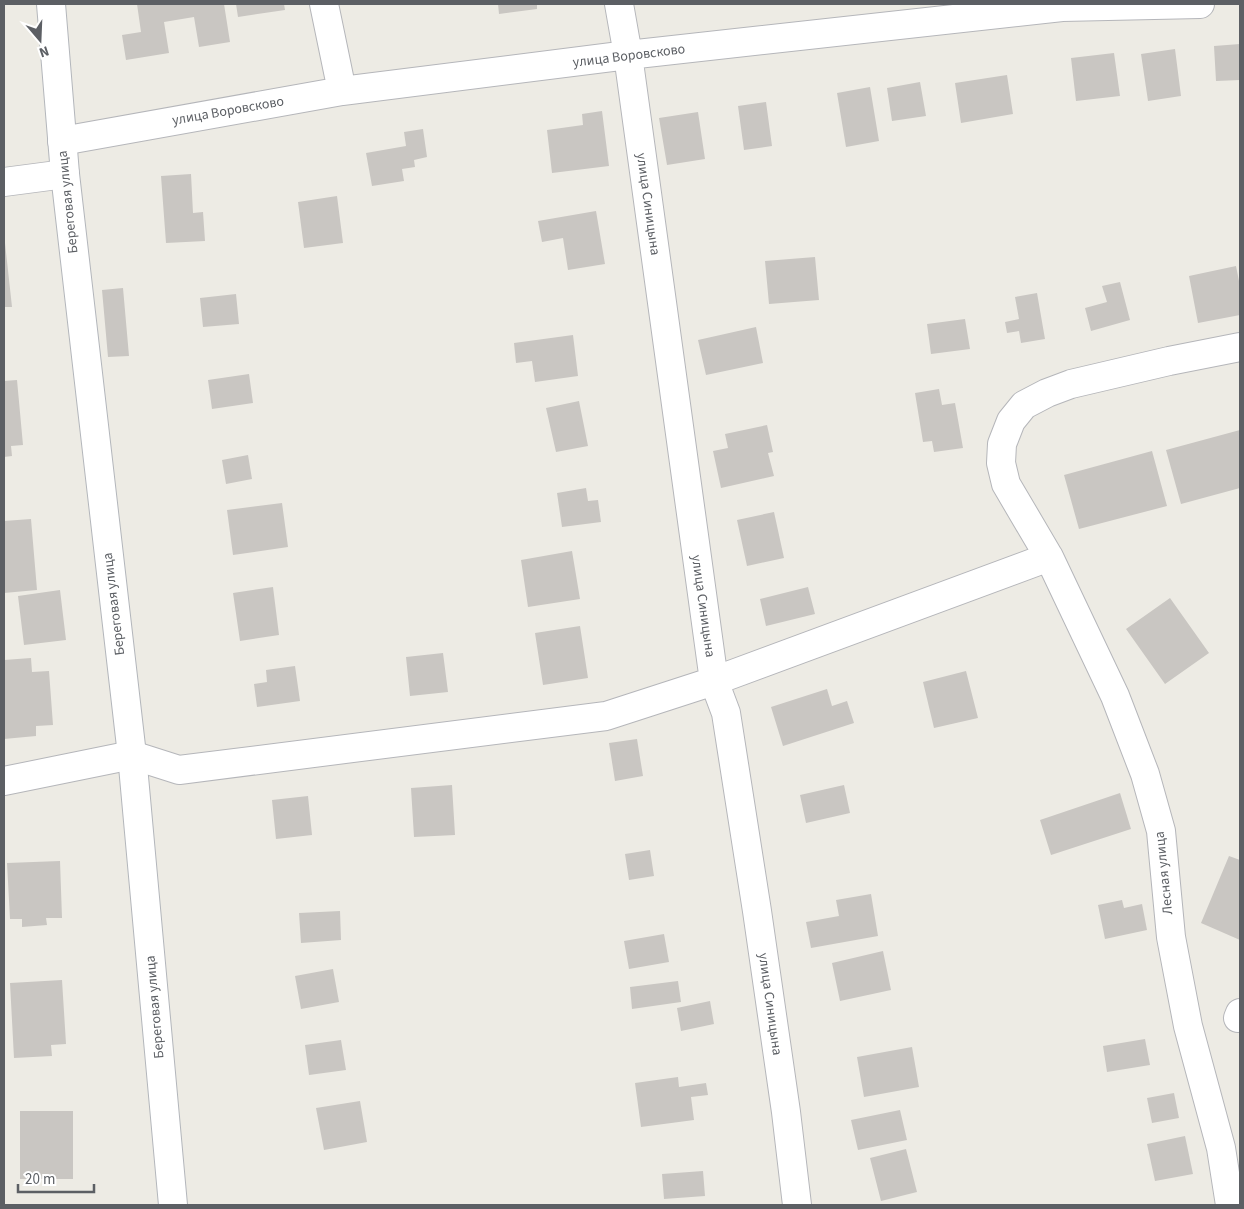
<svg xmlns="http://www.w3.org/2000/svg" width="1244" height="1209" font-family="'Source Sans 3',sans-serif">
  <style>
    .building { fill: #c9c6c2 }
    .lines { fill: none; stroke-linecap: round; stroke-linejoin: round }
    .minor-casing { stroke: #b5b6ba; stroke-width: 30 }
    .secondary-casing { stroke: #b3b6bb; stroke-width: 30 }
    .minor { stroke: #fff; stroke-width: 28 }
    .secondary { stroke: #fff; stroke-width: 28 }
    .labels { text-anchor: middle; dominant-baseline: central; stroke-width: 4; stroke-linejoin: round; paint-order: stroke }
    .street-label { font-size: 14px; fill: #5c5f64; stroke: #fff }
  </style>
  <rect width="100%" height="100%" fill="#edebe4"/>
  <path class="building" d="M137 4H224L230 42 199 47 194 17 164 22 169 53 126 60 122 35 141 32Z
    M236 4H284L285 10 238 17Z
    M498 4H537V9L499 14Z
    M1240 44V80L1216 81 1214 46Z
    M1175 49 1181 96 1148 101 1141 54Z
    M1114 53 1120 96 1076 101 1071 58Z
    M1007 75 1013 114 961 123 955 83Z
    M920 82 926 116 892 121 887 88Z
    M870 87 879 141 846 147 837 93Z
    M766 102 772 146 744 150 738 106Z
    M602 111 609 166 552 173 547 130 583 125 582 114Z
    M698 112 705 159 667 165 659 118Z
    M423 129 427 157 414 160 415 167 402 169 404 181 372 186 366 153 406 146 404 132Z
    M191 174 193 213 203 212 205 241 166 243 161 176Z
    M337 196 343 243 304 248 298 202Z
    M596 211 605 264 568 270 563 238 542 242 538 221Z
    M4 243H5L12 307H4Z
    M815 257 819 300 769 304 765 261Z
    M1236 266 1240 286V315L1198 323 1189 276Z
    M1120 282 1130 320 1091 331 1085 308 1107 302 1102 286Z
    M123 288 129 356 108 357 102 290Z
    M1037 293 1045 339 1021 343 1019 331 1007 333 1005 322 1019 319 1015 297Z
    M236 294 239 324 203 327 200 298Z
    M965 319 970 349 931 354 927 324Z
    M756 327 763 363 706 375 698 340Z
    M573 335 578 376 535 382 532 361 516 363 514 343Z
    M249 374 253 403 212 409 208 380Z
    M17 380 23 445 11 446 12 456 4 457V381Z
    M939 389 942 405 955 403 963 448 934 452 932 441 923 442 915 393Z
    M579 401 588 446 556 452 546 408Z
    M767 425 773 452 768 453 774 476 721 488 713 451 728 448 725 434Z
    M1240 430V488L1181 504 1166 450Z
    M1152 451 1167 506 1079 529 1064 475Z
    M248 455 252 479 226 484 222 460Z
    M586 488 588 501 598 500 601 522 562 527 557 493Z
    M282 503 288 547 233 555 227 510Z
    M774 512 784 558 747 566 737 520Z
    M31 519 37 590 4 593V521Z
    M572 551 580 599 528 607 521 560Z
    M273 587 279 635 240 641 233 593Z
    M808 587 815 614 766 626 760 599Z
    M60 590 66 640 24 645 18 596Z
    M1170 598 1209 653 1165 684 1126 629Z
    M580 626 588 678 543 685 535 633Z
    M443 653 448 692 410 696 406 657Z
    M31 658 32 672 49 671 53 725 36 726V736L4 739V660Z
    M295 666 300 701 257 707 254 684 267 682 266 670Z
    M966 671 978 718 934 728 923 682Z
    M827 689 832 706 847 701 854 723 783 746 771 707Z
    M637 739 643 776 615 781 609 743Z
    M452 785 455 835 414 837 411 788Z
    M844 785 850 813 806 823 800 795Z
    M1120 793 1131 829 1051 855 1040 820Z
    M308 796 312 835 276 839 272 800Z
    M650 850 654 876 629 880 625 854Z
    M1229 856 1240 860V940L1201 923Z
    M60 861 62 918H46L47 925 22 927V919H10L7 863Z
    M871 894 878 936 811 948 806 922 839 916 836 900Z
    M1122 900 1124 908 1142 904 1147 930 1105 939 1098 905Z
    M340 911 341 940 301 943 299 913Z
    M664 934 669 962 629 969 624 941Z
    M883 951 891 990 840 1001 832 963Z
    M333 969 339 1002 301 1009 295 976Z
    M62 980 66 1044 51 1045 52 1056 14 1058 10 983Z
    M678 981 681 1002 632 1009 630 987Z
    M710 1001 714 1024 681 1031 677 1008Z
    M1145 1039 1150 1065 1107 1072 1103 1046Z
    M341 1040 346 1070 309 1075 305 1045Z
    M912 1047 919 1087 864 1097 857 1057Z
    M678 1077 679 1087 706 1083 708 1095 691 1097 694 1120 641 1127 635 1083Z
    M1174 1093 1179 1118 1152 1123 1147 1098Z
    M360 1101 367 1142 324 1150 316 1108Z
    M900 1110 907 1140 858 1150 851 1120Z
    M20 1111H73V1179H20Z
    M1185 1136 1193 1174 1155 1181 1147 1144Z
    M906 1149 917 1192 881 1201 870 1158Z
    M703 1171 705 1196 664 1199 662 1174Z"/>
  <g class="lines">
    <g class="minor-casing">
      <path id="minor" d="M324 4 342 91
        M619 4 628 55 714 681 726 713 757 911 786 1112 797 1205
        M62 141 342 91 628 55 1062 7 1200 4
        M4 182 65 174
        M1049 557 1115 696 1145 774 1161 831 1171 937 1188 1026 1221 1148 1230 1205
        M4 781 132 755 179 770 606 716 714 681 1049 557 1006 484 1001 463 1002 444 1011 421 1024 405 1047 393 1071 384 1169 361 1240 347
        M1238 1018 1240 1013"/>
    </g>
    <g class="secondary-casing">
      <path id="secondary" d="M51 4 65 174 132 755 173 1205"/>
    </g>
    <use href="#minor" class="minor"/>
    <use href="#secondary" class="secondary"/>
  </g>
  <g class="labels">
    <g class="street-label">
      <text transform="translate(629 56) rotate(-7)">улица Воровсково</text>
      <text transform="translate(228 111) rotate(-10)">улица Воровсково</text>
      <text transform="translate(68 202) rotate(-96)">Береговая улица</text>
      <text transform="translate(648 204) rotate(82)">улица Синицына</text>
      <text transform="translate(114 604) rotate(-97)">Береговая улица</text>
      <text transform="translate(703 606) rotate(82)">улица Синицына</text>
      <text transform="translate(1164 873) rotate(-96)">Лесная улица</text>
      <text transform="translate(770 1004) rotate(82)">улица Синицына</text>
      <text transform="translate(155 1007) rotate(-95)">Береговая улица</text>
    </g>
  </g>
  <rect width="1244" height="1209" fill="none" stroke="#5c5f64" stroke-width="10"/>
  <g transform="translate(40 40) rotate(161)" stroke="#ffffff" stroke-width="4" paint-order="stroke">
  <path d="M0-4L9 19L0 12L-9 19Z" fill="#5c5f64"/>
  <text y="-8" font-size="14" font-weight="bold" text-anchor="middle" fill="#5c5f64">N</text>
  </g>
  <path d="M18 1184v8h76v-8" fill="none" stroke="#5c5f64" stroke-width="2.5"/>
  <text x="25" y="1184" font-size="15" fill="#5c5f64" stroke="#ffffff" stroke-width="4" paint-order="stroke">20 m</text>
</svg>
